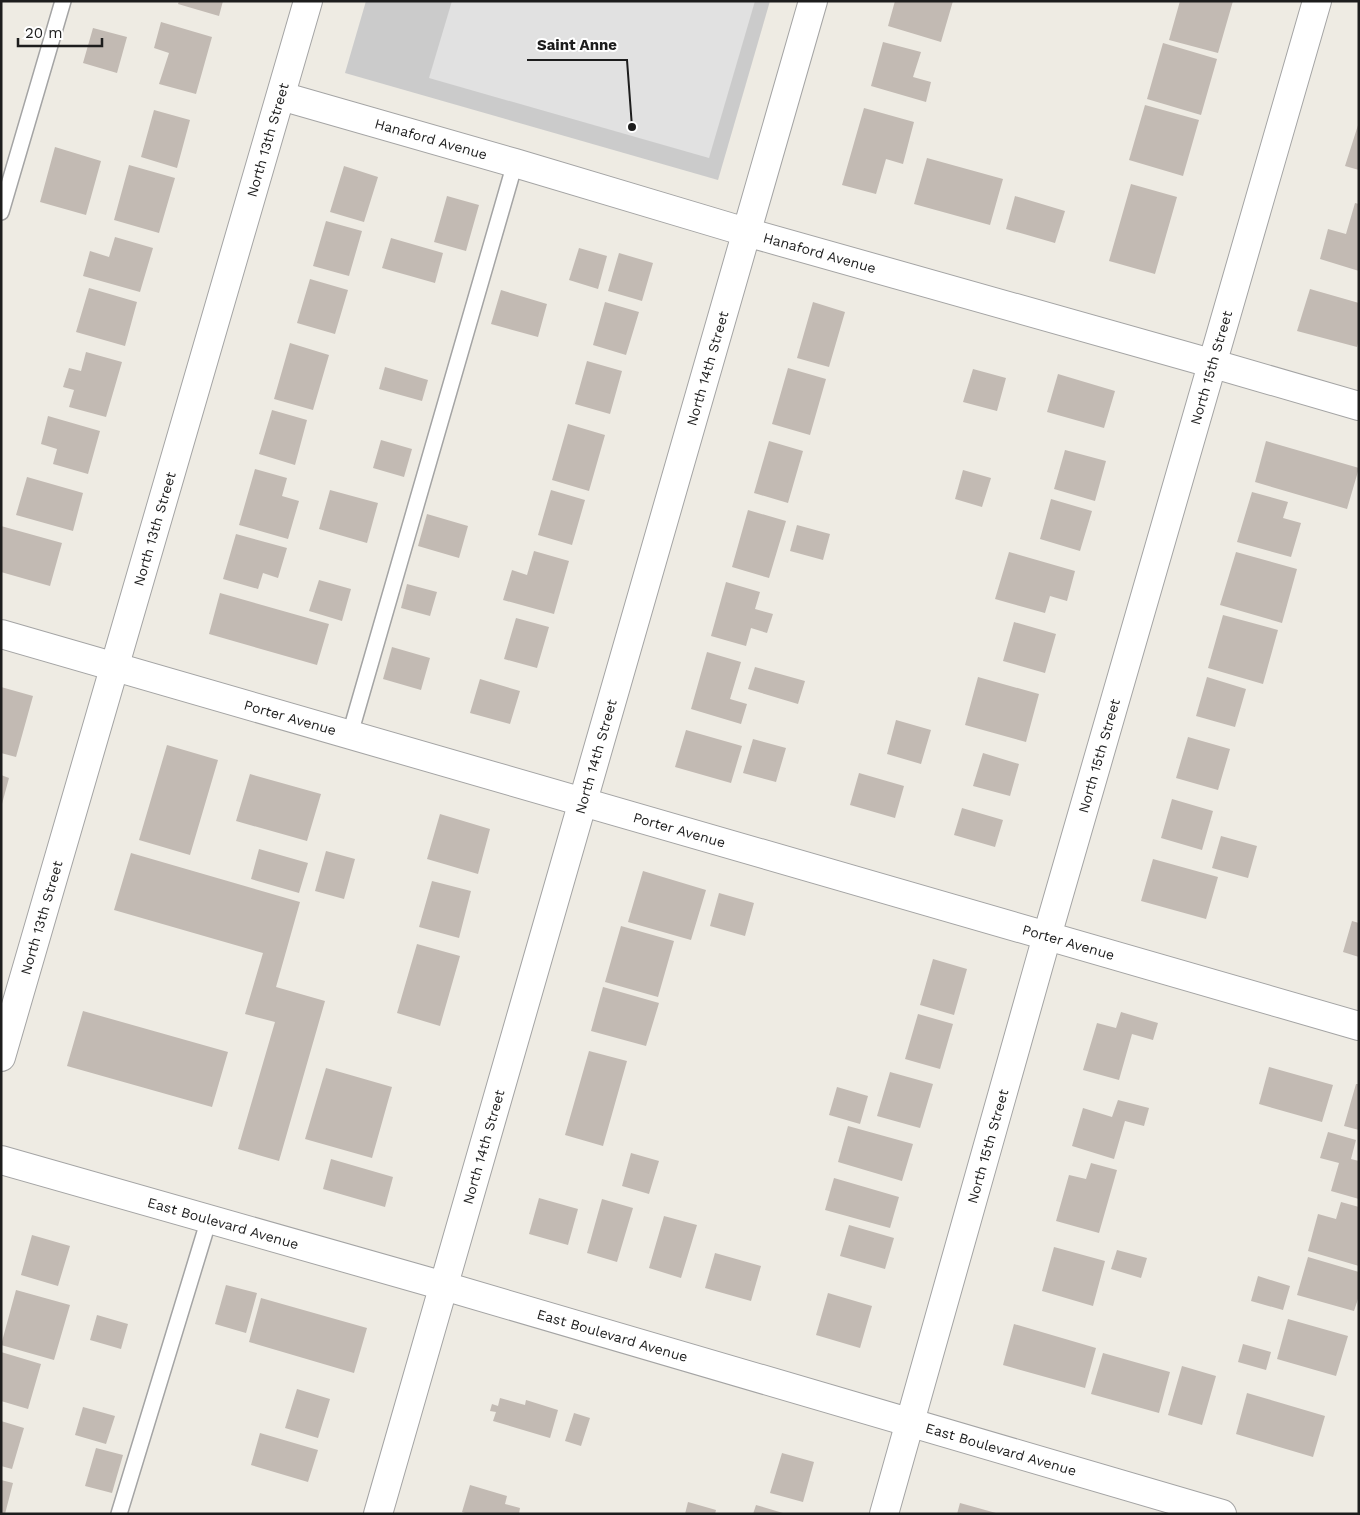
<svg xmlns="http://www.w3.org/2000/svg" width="1360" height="1515" font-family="'Work Sans',sans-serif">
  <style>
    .religious { fill: #cbcbcb }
    .parking { fill: #e1e1e1 }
    .building { fill: #c2bab3 }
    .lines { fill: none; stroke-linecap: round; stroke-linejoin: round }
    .service-casing { stroke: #a4a4a4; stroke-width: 18 }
    .minor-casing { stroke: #a4a4a4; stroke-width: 30 }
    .service { stroke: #fff; stroke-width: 15 }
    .minor { stroke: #fff; stroke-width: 28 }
    .labels { text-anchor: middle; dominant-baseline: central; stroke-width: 4; stroke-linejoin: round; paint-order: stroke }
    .street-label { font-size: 14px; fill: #1d1d1d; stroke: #fff }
    .leader { fill: none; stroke: #1d1d1d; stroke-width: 2 }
    .callout-dot { fill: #1d1d1d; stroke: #fff; stroke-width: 2 }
    .callout-label { font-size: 15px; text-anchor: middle; font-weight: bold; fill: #1d1d1d; stroke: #fff; stroke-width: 4; stroke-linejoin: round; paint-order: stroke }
  </style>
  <rect width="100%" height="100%" fill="#eeebe3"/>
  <path class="religious" d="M366 1H770L718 180 345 73Z"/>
  <path class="parking" d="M452 1H755L709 158 429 78Z"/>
  <path class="building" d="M179 1H223L219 16 178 4Z
    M895 1H953L941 42 888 26Z
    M1180 1H1233L1218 53 1169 40Z
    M161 22 212 37 196 94 159 84 169 53 154 48Z
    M93 28 127 37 117 73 83 63Z
    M883 42 921 52 913 77 931 82 926 102 871 86Z
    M1163 43 1217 59 1201 115 1147 99Z
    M1145 105 1199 120 1183 176 1129 160Z
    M864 108 914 122 903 164 886 159 876 194 842 185Z
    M154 110 190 120 177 168 141 157Z
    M1359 122V170L1345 166Z
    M55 147 101 161 86 215 40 202Z
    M927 158 1003 179 990 225 914 204Z
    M129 165 175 178 159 233 114 220Z
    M344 166 378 177 364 222 330 212Z
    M1131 184 1177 197 1155 274 1109 261Z
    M447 196 479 205 466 251 434 242Z
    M1015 196 1065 211 1055 243 1006 229Z
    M1355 203 1359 204V271L1320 259 1328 229 1346 234Z
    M326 221 362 231 349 276 313 266Z
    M115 237 153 248 140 292 83 276 90 251 109 257Z
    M391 238 443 253 435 283 382 268Z
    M579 248 607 256 598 289 569 280Z
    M619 253 653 263 642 301 608 291Z
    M310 279 348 290 335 334 297 323Z
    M89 288 137 302 125 346 76 332Z
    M1310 289 1359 303V340L1357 347 1297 331Z
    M501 290 547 304 538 337 491 324Z
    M605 302 639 312 626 355 593 345Z
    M813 302 845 312 829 367 797 358Z
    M290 343 329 355 313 410 274 399Z
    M86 352 122 362 106 417 69 407 74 390 63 387 69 368 81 371Z
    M587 361 622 371 610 414 575 404Z
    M385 367 428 380 422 401 379 389Z
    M788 368 826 379 810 435 772 424Z
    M973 369 1006 378 997 411 963 402Z
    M1058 374 1115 391 1104 428 1047 412Z
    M272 410 307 420 295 465 259 454Z
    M48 416 100 431 88 474 53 464 57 449 41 444Z
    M568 424 605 435 589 491 552 480Z
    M381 440 412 449 404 477 373 468Z
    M769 441 803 451 788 503 754 493Z
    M1266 441 1359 468 1347 509 1255 482Z
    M1065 450 1106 461 1095 501 1054 489Z
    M255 469 287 478 282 496 299 501 288 539 239 525Z
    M963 470 991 478 982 507 955 499Z
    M27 477 83 493 73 531 16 515Z
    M330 490 378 503 367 543 319 529Z
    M551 490 585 500 572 545 538 535Z
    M1252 492 1288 502 1283 518 1301 523 1291 557 1237 542Z
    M1051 499 1092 511 1080 551 1040 539Z
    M748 510 786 521 769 578 732 567Z
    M427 514 468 526 459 558 418 546Z
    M797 525 830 534 823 560 790 551Z
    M1 526 62 543 50 586 1 572Z
    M236 534 287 548 278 578 263 573 258 589 223 579Z
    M534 551 569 561 554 614 503 600 512 570 527 575Z
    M1009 552 1075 571 1067 601 1050 596 1045 613 995 599Z
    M1236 552 1297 569 1282 623 1220 605Z
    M319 580 351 589 342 621 309 611Z
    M726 582 760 592 755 609 773 614 767 633 751 628 746 646 711 636Z
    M407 584 437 592 430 616 401 608Z
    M220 593 329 624 317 665 209 634Z
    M1223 615 1278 630 1263 684 1208 668Z
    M516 618 549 627 537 668 504 659Z
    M1014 622 1056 634 1045 673 1003 661Z
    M392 647 430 658 421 690 383 679Z
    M707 652 741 662 730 699 747 704 741 724 691 709Z
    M755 667 805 681 798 704 748 689Z
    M978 677 1039 694 1026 742 965 725Z
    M1207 677 1246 689 1235 727 1196 716Z
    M480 679 520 691 510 724 470 713Z
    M1 687 33 696 16 757 1 753Z
    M896 720 931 730 921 764 887 754Z
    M686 730 742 746 731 783 675 767Z
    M1188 737 1230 749 1218 790 1176 778Z
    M753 739 786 748 776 782 743 773Z
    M167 745 218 760 190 855 139 840Z
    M983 753 1019 764 1010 796 973 786Z
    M859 773 904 786 895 818 850 805Z
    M250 774 321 794 307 841 236 821Z
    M1 775 9 778 2 804 1 803Z
    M1172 799 1213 811 1202 850 1161 838Z
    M962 808 1003 820 995 847 954 835Z
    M440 814 490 829 478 874 427 859Z
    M1221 836 1257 846 1248 878 1212 868Z
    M259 849 308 863 299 893 251 879Z
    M326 851 355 859 344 899 315 891Z
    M131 853 300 902 276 987 325 1001 279 1161 238 1149 275 1022 245 1014 263 953 114 910Z
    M1153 859 1218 877 1206 919 1141 901Z
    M643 871 706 890 691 940 628 922Z
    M432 881 471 891 459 938 419 927Z
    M719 893 754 903 745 936 710 926Z
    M1352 921 1359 923V957L1343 952Z
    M621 926 674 941 658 997 605 982Z
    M417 944 460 956 440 1026 397 1013Z
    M933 959 967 969 954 1015 920 1005Z
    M603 987 659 1003 646 1046 591 1031Z
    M83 1011 228 1052 212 1107 67 1066Z
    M1121 1012 1158 1023 1153 1040 1132 1034 1119 1080 1083 1070 1097 1023 1116 1028Z
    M918 1014 953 1024 940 1069 905 1059Z
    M589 1051 627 1061 603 1146 565 1135Z
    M1269 1067 1333 1085 1322 1122 1259 1104Z
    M326 1068 392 1087 372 1158 305 1139Z
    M890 1072 933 1084 920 1128 877 1116Z
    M1356 1084H1359V1130L1344 1126Z
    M837 1087 868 1096 860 1124 829 1115Z
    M1118 1100 1149 1108 1144 1126 1125 1121 1114 1159 1072 1146 1083 1108 1112 1117Z
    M848 1126 913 1144 902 1181 838 1162Z
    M1328 1132 1356 1140 1351 1159 1359 1161V1199L1331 1191 1339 1163 1320 1158Z
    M631 1153 659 1161 649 1194 622 1186Z
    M331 1159 393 1177 385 1207 323 1189Z
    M1091 1163 1117 1170 1099 1233 1056 1221 1069 1175 1086 1179Z
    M834 1178 899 1197 890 1228 825 1210Z
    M539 1198 578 1209 568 1245 529 1234Z
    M602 1199 633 1208 617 1262 587 1253Z
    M1341 1202 1359 1207V1266L1308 1251 1318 1214 1336 1219Z
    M664 1216 697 1225 681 1278 649 1268Z
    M849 1225 894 1238 885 1269 840 1256Z
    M32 1235 70 1246 58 1286 21 1275Z
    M1054 1247 1105 1261 1093 1306 1042 1291Z
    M1117 1250 1147 1258 1141 1278 1111 1269Z
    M715 1253 761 1266 751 1301 705 1288Z
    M1308 1257 1359 1272V1296L1354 1311 1297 1295Z
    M1258 1276 1290 1286 1283 1310 1251 1301Z
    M226 1285 257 1293 246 1333 215 1324Z
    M16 1290 70 1305 54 1360 1 1345Z
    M828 1293 872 1306 860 1348 816 1335Z
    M261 1298 367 1328 354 1373 249 1342Z
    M97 1315 128 1324 121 1349 90 1340Z
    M1288 1319 1348 1336 1336 1376 1277 1359Z
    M1014 1324 1096 1348 1085 1388 1003 1365Z
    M1243 1344 1271 1352 1266 1370 1238 1362Z
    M1 1352 41 1364 28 1409 1 1401Z
    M1103 1353 1170 1372 1159 1413 1091 1394Z
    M1182 1366 1216 1376 1202 1425 1168 1415Z
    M297 1389 330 1399 318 1438 285 1428Z
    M1247 1393 1325 1416 1313 1457 1236 1434Z
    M500 1398 525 1405 526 1400 558 1410 550 1438 493 1421 496 1412 490 1411 492 1404 498 1406Z
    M83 1407 115 1416 106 1444 75 1435Z
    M574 1413 590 1418 581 1446 565 1441Z
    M1 1421 24 1428 12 1469 1 1466Z
    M260 1433 318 1450 308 1482 251 1465Z
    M96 1448 123 1455 112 1493 85 1486Z
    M782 1453 814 1462 803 1502 770 1493Z
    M1 1480 13 1483 5 1514H1Z
    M470 1485 507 1496 505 1504 520 1508 519 1514H468L462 1512Z
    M688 1502 716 1510 715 1514H685Z
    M960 1503 996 1513V1514H957Z
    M756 1505 783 1513V1514H753Z"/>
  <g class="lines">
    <g class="service-casing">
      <path id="service" d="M1 212 63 1
        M350 734 515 163
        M119 1514 209 1219"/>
    </g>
    <g class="minor-casing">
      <g id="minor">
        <path id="s1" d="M281 96 515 163 746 232 1214 364 1359 406"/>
        <path id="s2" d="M1 634 1359 1026"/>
        <path id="s3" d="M1 1057 308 1"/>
        <path id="s4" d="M1 1160 444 1286 1222 1514"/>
        <path id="s5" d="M378 1514 813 1"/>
        <path id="s6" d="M884 1514 1047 936 1317 1"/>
      </g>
    </g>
    <use href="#service" class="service"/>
    <use href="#minor" class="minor"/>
  </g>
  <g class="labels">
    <g class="street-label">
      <text stroke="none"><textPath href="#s1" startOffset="156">Hanaford Avenue</textPath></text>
      <text stroke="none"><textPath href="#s3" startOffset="955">North 13th Street</textPath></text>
      <text stroke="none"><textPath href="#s1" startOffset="561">Hanaford Avenue</textPath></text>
      <text stroke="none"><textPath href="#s5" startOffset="1192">North 14th Street</textPath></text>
      <text stroke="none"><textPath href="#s6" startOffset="1192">North 15th Street</textPath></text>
      <text stroke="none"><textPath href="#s3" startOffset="550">North 13th Street</textPath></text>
      <text stroke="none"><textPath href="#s2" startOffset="301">Porter Avenue</textPath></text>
      <text stroke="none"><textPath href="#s5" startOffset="788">North 14th Street</textPath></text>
      <text stroke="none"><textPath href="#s6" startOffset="788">North 15th Street</textPath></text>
      <text stroke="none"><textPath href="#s2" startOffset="706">Porter Avenue</textPath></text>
      <text stroke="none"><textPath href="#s3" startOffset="145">North 13th Street</textPath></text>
      <text stroke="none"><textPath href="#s2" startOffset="1111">Porter Avenue</textPath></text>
      <text stroke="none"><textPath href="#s5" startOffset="382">North 14th Street</textPath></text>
      <text stroke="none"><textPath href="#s6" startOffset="382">North 15th Street</textPath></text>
      <text stroke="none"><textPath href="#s4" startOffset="231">East Boulevard Avenue</textPath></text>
      <text stroke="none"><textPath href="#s4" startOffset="636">East Boulevard Avenue</textPath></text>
      <text stroke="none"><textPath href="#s4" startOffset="1041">East Boulevard Avenue</textPath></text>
    </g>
  </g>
  <path class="leader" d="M632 127L627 60H527"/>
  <circle class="callout-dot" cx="632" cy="127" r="5"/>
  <g class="callout-label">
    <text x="577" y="50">Saint Anne</text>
  </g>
  <rect width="1360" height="1515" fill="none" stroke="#1d1d1d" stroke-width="5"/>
  <path d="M18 38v8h84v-8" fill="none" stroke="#1d1d1d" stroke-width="2.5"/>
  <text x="25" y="38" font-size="15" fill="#1d1d1d" stroke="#ffffff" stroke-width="4" paint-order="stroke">20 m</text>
</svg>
